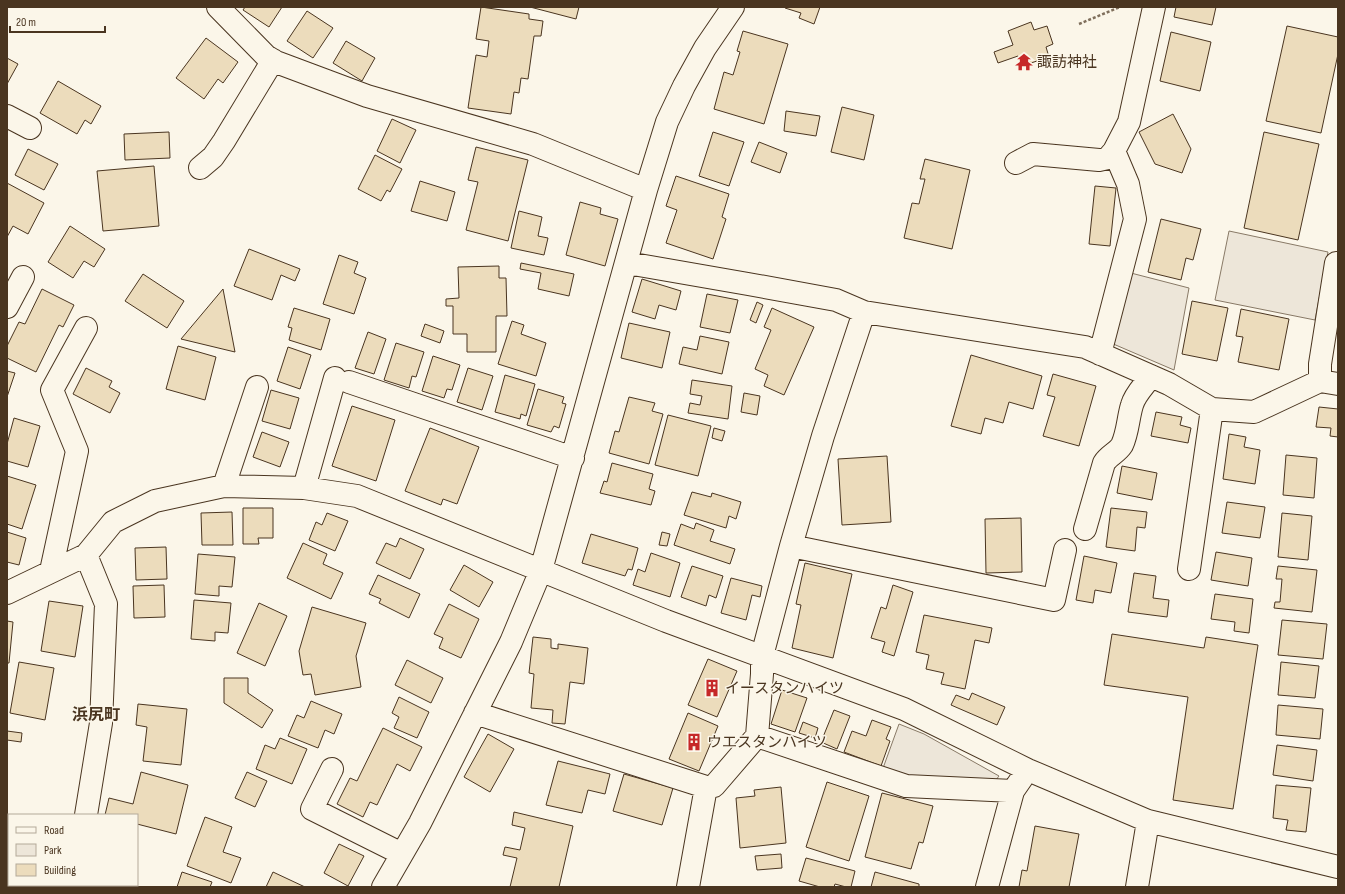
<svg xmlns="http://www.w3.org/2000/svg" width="1345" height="894" font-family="'Sofia Sans Condensed','Noto Sans JP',sans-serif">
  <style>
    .green { fill: #ede6d9; stroke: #887966 }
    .building { fill: #ecdcbc; stroke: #4a3520 }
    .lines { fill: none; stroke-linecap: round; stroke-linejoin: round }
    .minor-casing { stroke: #4a3520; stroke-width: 24 }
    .path { stroke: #7f6f5c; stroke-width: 2.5; stroke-dasharray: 3 2; stroke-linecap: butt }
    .minor { stroke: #fbf6e9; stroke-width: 22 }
    .labels { text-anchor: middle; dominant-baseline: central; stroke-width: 3; stroke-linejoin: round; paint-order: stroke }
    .poi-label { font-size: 15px; fill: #4a3520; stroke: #fbf6e9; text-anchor: start }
    .neighbourhood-label { font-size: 16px; font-weight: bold; fill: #4a3520; stroke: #fbf6e9 }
  </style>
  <rect width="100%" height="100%" fill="#fbf6e9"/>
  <path class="green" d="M1229 231 1328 252 1315 320 1215 300Z
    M1127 272 1189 288 1174 370 1111 343Z
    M899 724 924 734 999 776 992 785 929 781 882 771Z"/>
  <path class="building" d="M245 7H282L269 27 243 10Z
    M481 7 529 14V19L543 21 541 36H534L528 79 521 78 519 93 514 92 511 114 468 108 476 55 487 57 489 41 476 39Z
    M530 7H579L576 19Z
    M785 7H820L814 24 799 18 801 13 785 8Z
    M1176 7H1216L1212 25 1174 17Z
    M307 11 333 28 313 58 287 41Z
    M1031 22 1034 30 1047 26 1053 44 1046 47 1049 57 1022 66 1018 56 998 63 994 52 1013 45 1008 31Z
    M1287 26 1338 37V54L1321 133 1266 121Z
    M743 31 788 44 764 124 714 109 724 72 733 75 740 52 737 51Z
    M1171 32 1211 42 1200 91 1160 81Z
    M206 38 238 62 223 83 218 79 204 99 176 78Z
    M346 41 375 58 362 81 333 63Z
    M7 58 18 64 7 84Z
    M58 81 101 106 91 124 85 120 77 134 40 113Z
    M842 107 874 115 864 160 831 152Z
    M786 111 820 116 816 136 784 131Z
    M1173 114 1191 149 1182 173 1155 164 1139 132Z
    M392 119 416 130 400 163 377 151Z
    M169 132 170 158 125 160 124 134Z
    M713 132 744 142 729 186 699 176Z
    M1264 132 1319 144 1298 240 1244 228Z
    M759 142 787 153 780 173 751 162Z
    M476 147 528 160 508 241 466 230 478 182 468 180Z
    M28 149 58 164 44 190 15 175Z
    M375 155 402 169 390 192 387 190 381 201 358 189Z
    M925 159 970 170 952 249 904 238 912 203 919 204 925 179H920Z
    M154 166 159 226 103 231 97 171Z
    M676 176 729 194 722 217 726 219 713 259 666 243 677 210 666 206Z
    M420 181 455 192 447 221 411 211Z
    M7 183 44 203 28 234 13 226 7 237Z
    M1095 186 1116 188 1110 246 1089 244Z
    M580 202 601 208 600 214 618 219 605 266 566 255Z
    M519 211 542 217 538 236 548 238 544 255 511 248Z
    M1161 219 1201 229 1193 260 1186 258 1181 280 1148 272Z
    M70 226 105 249 94 267 84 261 73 278 48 262Z
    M249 249 300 269 295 281 281 275 272 300 234 286Z
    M339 255 358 262 354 273 366 278 354 314 323 304Z
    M521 263 574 274 569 296 538 289 541 273 520 269Z
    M499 266V278H506L507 316H496V352H467V334H453V306H446V299L459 298 458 267Z
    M143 274 184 301 167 328 125 301Z
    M642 279 681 291 676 310 659 305 655 319 632 312Z
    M42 289 74 305 63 327 59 325 36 372 7 358V346L19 322 25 324Z
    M223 289 235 352 181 339Z
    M707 294 738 300 730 333 700 327Z
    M1192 301 1228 308 1217 361 1182 354Z
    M757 302 763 305 756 323 750 320Z
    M294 308 330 319 321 350 289 340 292 328 288 327Z
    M772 308 814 327 784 395 764 386 768 375 755 369 771 330 764 327Z
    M1241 309 1289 319 1279 370 1238 362 1243 337 1236 336Z
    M512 321 524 325 521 334 546 343 536 376 498 364Z
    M629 323 670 332 662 368 621 358Z
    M425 324 444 331 440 343 421 336Z
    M368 332 386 339 374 374 355 368Z
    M700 336 729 342 722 374 679 364 683 347 697 350Z
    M396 343 424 352 416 377 412 376 409 388 384 380Z
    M178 346 216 357 205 400 166 389Z
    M288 347 311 355 300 389 277 381Z
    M971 355 1042 376 1033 409 1009 402 1003 423 985 418 981 434 951 426Z
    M433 356 460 365 452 390 447 389 444 398 422 391Z
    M86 368 112 381 109 387 120 393 110 413 73 394Z
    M468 368 493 376 482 410 457 402Z
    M7 371 15 373 7 397Z
    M1053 374 1096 386 1079 446 1043 436 1055 397 1047 395Z
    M505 375 535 384 526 416 521 414 520 419 495 412Z
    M692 380 732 386 728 419 688 413 690 403 700 405 702 396 690 394Z
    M538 389 564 397 562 403 566 404 559 428 554 426 551 432 527 425Z
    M271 390 299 398 290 429 262 421Z
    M744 393 760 396 757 415 741 412Z
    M629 397 655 403 652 411 663 414 649 464 609 453 615 431 619 432Z
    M352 406 395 420 376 481 332 466Z
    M1319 407 1338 409V437L1330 436 1331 428 1316 427Z
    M1156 412 1182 417 1180 425 1191 428 1188 443 1151 436Z
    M668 415 711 426 698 476 655 465Z
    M14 418 40 426 28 467 7 461V444Z
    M430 428 479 447 457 504 443 499 441 505 405 491Z
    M714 428 725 431 722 441 712 438Z
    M262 432 289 442 280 467 253 457Z
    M1229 434 1246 437 1244 447 1260 450 1255 484 1223 479Z
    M1286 455 1317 458 1314 498 1283 495Z
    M887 456 891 522 842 525 838 459Z
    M612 463 653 474 649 489 655 491 651 505 600 493 604 481 607 482Z
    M1122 466 1157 473 1152 500 1117 493Z
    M7 476 36 485 22 529 7 524Z
    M692 492 711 497 712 493 741 502 736 519 729 516 726 528 684 515Z
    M1227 502 1265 507 1260 538 1222 533Z
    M243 508H273V538H258L259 544H243Z
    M1111 508 1147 512 1145 528 1137 527 1135 551 1106 547Z
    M232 512 233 545H202L201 513Z
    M327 513 348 521 335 551 309 540 316 522 322 525Z
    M1282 513 1312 516 1308 560 1278 557Z
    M1021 518 1022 572 986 573 985 519Z
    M696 523 714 530 710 541 735 549 730 564 674 545 681 524 694 529Z
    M7 532 26 538 19 565 7 562Z
    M662 532 670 534 667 546 659 545Z
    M591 534 638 548 632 570 628 569 625 576 582 563Z
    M400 538 424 549 410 579 376 563 386 543 396 547Z
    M303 543 327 554 323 564 343 573 331 599 287 578Z
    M166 547 167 579 136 580 135 548Z
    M1216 552 1252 558 1248 586 1211 580Z
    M651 553 680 563 670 597 633 585 638 569 645 572Z
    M198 554 235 557 232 587 219 586V596L195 594Z
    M1084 556 1117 563 1111 593 1095 590 1093 603 1076 600Z
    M805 563 852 574 833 658 792 648 801 605 796 604Z
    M464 565 493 582 479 607 450 590Z
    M692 566 723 576 716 598 709 595 706 606 681 597Z
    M1278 566 1317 570 1312 612 1274 608 1275 602H1280L1282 579H1276Z
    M1134 573 1156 576 1153 598 1169 600 1167 617 1128 612Z
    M378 575 420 594 409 618 379 603 381 599 369 594Z
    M731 578 762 586 760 597 752 595 746 620 721 613Z
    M164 585 165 617 134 618 133 586Z
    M893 585 913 592 894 656 882 652 885 642 871 638 881 607 886 609Z
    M1215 594 1253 599 1249 633 1234 631 1235 622 1211 619Z
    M194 600 231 603 228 633 215 632V641L191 639Z
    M49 601 83 606 75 657 41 651Z
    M259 603 287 616 265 666 237 653Z
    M449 604 479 619 461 658 439 648 443 638 434 634Z
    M312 607 366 623 356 656 361 687 315 695 311 674 303 675 299 651Z
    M924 615 992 628 989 643 975 640 965 689 941 684 944 673 926 669 929 655 916 652Z
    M1282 620 1327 624 1323 659 1278 655Z
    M7 621 13 622 9 663H7Z
    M1112 634 1204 648 1206 637 1258 645 1233 809 1173 800 1188 697 1104 685Z
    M533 637 551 639V648L558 649V644L588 648 584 684 570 682 565 724 552 723 553 710 531 708 534 674 529 673Z
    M708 659 737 671 717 717 688 705Z
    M407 660 443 678 431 703 395 685Z
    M19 662 54 668 45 720 10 713Z
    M1281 662 1319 666 1315 698 1278 695Z
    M224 678H248V693L273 710 262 728 224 703Z
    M782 690 807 698 795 732 771 724Z
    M972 693 1005 707 997 725 951 705 956 695 969 700Z
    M399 697 429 712 417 738 394 728 399 717 392 713Z
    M311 701 342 714 334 734 325 730 318 748 288 736 297 715 304 718Z
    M138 704 187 709 181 765 143 761 147 727 136 725Z
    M1278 705 1323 709 1320 739 1276 735Z
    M834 710 850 716 837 749 821 742Z
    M688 713 718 726 699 771 669 759Z
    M872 720 891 727 886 739 890 741 881 766 844 752 852 731 866 736Z
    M803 722 818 728 815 738 799 733Z
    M383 728 422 747 410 771 397 764 377 805 370 802 363 817 337 804 350 778 357 781Z
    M7 731 22 733 21 742 7 740Z
    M488 734 514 749 490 792 464 777Z
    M280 738 307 749 292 784 256 769 265 745 275 749Z
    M1277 745 1317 750 1313 781 1273 775Z
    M558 761 610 774 605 794 588 790 582 813 546 805Z
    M141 772 188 785 176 834 137 824V815H105L109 798 133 804Z
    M247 772 267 781 255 807 235 798Z
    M624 774 673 788 662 825 613 811Z
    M827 782 869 796 849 861 806 847Z
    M1276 785 1311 788 1306 832 1286 830 1288 820 1273 818Z
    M781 787 786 843 740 848 736 798 755 796 754 790Z
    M882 793 933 806 923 843 919 842 911 869 865 857Z
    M514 812 573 826 559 887H510L517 858 503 855 505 847 520 850 525 828 512 825Z
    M205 817 232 827 223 852 241 858 231 883 187 866Z
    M1035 826 1079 834 1069 887H1019L1022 870 1027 871Z
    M339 844 364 856 348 886 324 873Z
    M781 854 782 868 757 870 755 856Z
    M806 858 855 871 851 887H846L835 884 834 887H820L799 881Z
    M182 872 212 882 210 887H177Z
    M273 872 305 887H266Z
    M875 872 919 884V887H871Z"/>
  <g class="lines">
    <g class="minor-casing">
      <path id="minor" d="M218 7 266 56 276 62 367 96 533 144 646 190
        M7 116 30 128
        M1016 163 1033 154 1099 160 1108 158 1114 151
        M200 168 213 157 224 141 273 60
        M627 263 748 284 836 300 864 312 1085 347 1169 384 1212 409 1254 412 1320 381 1338 384
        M7 307 23 277
        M1100 354 1135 219 1128 184 1114 151 1129 122 1154 7
        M1320 381V364L1336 263H1338
        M349 382 573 458
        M224 486 257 387
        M304 488 335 378
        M1085 529 1104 463C1109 455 1117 453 1122 445 1128 432 1128 418 1132 405 1135 394 1145 385 1151 376
        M791 546 1054 600 1065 550
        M1189 569 1212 409
        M51 571 77 451 52 390 86 328
        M7 593 86 555 113 522 155 501 224 486 304 488 357 496 666 621 904 709 1028 770 1148 821 1338 867
        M475 713 706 787
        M757 736 906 786 1013 791
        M332 769 312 809 402 854
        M86 815 101 723 106 604 86 555
        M63 887 64 885
        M383 887 420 823 511 642 541 570 646 190 667 122 684 86 705 48 733 7
        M688 887 706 787 714 786 757 736 762 674V656L791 546 823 436 864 312
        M987 887 1013 791 1022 778
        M1137 887 1148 821"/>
    </g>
    <path class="path" d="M1079 24 1120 7"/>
    <use href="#minor" class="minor"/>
  </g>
  <defs>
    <g id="temple-bare" transform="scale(1.38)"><path d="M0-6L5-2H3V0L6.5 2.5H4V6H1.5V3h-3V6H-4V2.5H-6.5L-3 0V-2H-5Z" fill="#c62828" stroke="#fbf6e9" stroke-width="2.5" paint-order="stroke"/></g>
    <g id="building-bare" transform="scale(1.38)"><path d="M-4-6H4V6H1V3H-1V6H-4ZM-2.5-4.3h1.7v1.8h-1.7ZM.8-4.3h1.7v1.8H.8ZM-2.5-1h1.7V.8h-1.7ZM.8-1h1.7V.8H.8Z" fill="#c62828" stroke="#fbf6e9" stroke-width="2.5" paint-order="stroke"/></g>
  </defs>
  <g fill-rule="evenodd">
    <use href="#temple-bare" x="1024" y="62"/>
    <use href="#building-bare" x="712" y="688"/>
    <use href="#building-bare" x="694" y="742"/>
  </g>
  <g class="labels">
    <g class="poi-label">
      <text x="1037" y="62">諏訪神社</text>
      <text x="725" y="688">イースタンハイツ</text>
      <text x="707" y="742">ウエスタンハイツ</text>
    </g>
    <g class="neighbourhood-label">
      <text x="96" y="715">浜尻町</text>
    </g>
  </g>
  <rect width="1345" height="894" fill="none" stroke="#4a3520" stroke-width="16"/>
  <rect x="8" y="814" width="130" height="72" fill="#fbf6e9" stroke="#b4a999"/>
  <rect x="16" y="827" width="20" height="6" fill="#fbf6e9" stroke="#b4a999"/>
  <text x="44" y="834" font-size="12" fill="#4a3520">Road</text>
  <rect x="16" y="844" width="20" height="12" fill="#ede6d9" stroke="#b4a999"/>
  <text x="44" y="854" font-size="12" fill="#4a3520">Park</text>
  <rect x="16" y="864" width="20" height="12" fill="#ecdcbc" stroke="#b4a999"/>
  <text x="44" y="874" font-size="12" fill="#4a3520">Building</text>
  <path d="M10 26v6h95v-6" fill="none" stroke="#4a3520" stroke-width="2"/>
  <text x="16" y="26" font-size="12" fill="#4a3520" stroke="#fbf6e9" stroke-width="3" paint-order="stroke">20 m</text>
</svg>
